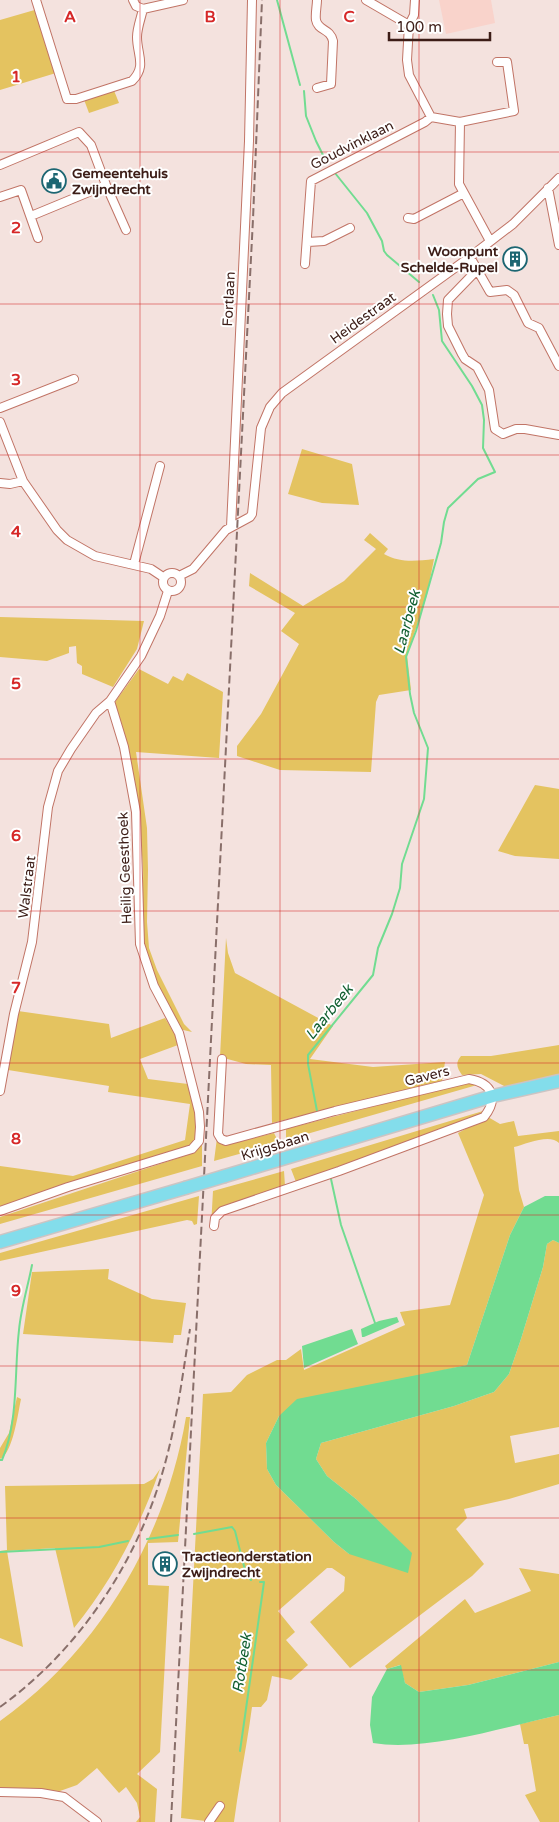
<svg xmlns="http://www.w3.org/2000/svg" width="559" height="1822" font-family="'Varela Round',sans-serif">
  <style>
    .built { fill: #f9d3cb }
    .green { fill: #e4c360 }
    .water { fill: #71dc91 }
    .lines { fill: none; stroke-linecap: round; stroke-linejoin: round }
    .stream { stroke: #71dc91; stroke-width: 2 }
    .street-casing { stroke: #c17466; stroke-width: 10 }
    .primary-casing { stroke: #ccc4c3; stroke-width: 15 }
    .street { stroke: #fff; stroke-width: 8 }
    .primary { stroke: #83ddeb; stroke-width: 12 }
    .rail { stroke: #896f6a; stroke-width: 2; stroke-dasharray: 8 4; stroke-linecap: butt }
    .primary-bridge-casing { stroke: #ccc4c3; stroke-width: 15; stroke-linecap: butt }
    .primary-bridge { stroke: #83ddeb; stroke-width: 12 }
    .grid { fill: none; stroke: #d62828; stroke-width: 1; stroke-opacity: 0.55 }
    .labels { text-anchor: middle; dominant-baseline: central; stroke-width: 4; stroke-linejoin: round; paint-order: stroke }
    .street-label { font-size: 14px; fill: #3c1d17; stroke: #fff }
    .poi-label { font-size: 14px; font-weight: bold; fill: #3c1d17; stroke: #fff; text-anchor: start }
    .water-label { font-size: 15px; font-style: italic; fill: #115f30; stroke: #fff }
    .grid-label { font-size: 16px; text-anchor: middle; font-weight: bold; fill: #d62828; stroke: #fff; stroke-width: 4; stroke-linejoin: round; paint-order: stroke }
  </style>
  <rect width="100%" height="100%" fill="#f4e2de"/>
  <path class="built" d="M439 0H491L495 23 446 34Z"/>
  <path class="green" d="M38 9 56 73 0 90V20Z
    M113 88 119 103 89 113 83 97Z
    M302 449 352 464 359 505 322 503 288 494Z
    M370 533 388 549 384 554C400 563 416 561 434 559L427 595 407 655 411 690 379 695 376 702 371 772 280 770 237 756V746L261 714 299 644 281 631 295 613 249 586 250 573 303 606 344 581 376 549 364 540Z
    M0 617 144 621 137 649 113 687 82 674V666L77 663 76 646 69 647V653L47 661 0 657Z
    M139 669 168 684 173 676 183 681 187 673 223 692 219 758 136 752 147 828 148 870 147 922 149 948 157 970 184 1024 192 1032 179 1029C166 1001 148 972 143 942 139 918 144 893 143 870 140 812 130 757 115 702Z
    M535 785 559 789V859L515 856 498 851Z
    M226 938 228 953 235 973 333 1026 310 1059 373 1067 445 1062 442 1081 272 1123 271 1065 246 1064 220 1057Z
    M18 1011 109 1024 111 1038 165 1018 176 1036 178 1045 140 1059 148 1079 188 1084C194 1103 203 1128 191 1146L107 1171 0 1208V1166L73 1176 185 1140 190 1104 108 1092 109 1086 8 1070Z
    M559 1045V1074L508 1088 481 1074 462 1075C457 1068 455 1063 461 1056H491Z
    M468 1082 477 1085 286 1140V1129Z
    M483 1111 482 1114 296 1182 291 1169Z
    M488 1117 500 1124 514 1121 518 1136 559 1131V1143C550 1133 526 1144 514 1147L519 1190 524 1207 510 1235 467 1365 427 1374 279 1416 266 1443 267 1469 276 1485 334 1542 349 1554 411 1553 356 1499 327 1476 316 1459 321 1443 454 1406 494 1392 509 1374 521 1339 543 1267 547 1244 553 1240 559 1243V1427L510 1436 515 1463 559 1454V1484L509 1499 464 1509 467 1518 456 1529 484 1564 472 1576 350 1668 310 1622 344 1591 345 1577 332 1568H327L278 1611 295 1632 286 1640 308 1665 291 1680 272 1676 267 1700 261 1707H252C247 1745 239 1783 234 1822H214L181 1818 203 1394 231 1392 247 1375 277 1360H286L301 1349 304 1370 405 1325 400 1312 450 1305 484 1195 458 1133Z
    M274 1133 279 1143 214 1161 217 1138 221 1144 227 1145Z
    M202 1143V1166L0 1224V1217L184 1156 194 1151Z
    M284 1171 285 1186 220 1208 215 1211 211 1226 213 1191Z
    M199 1196 197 1224 194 1225 192 1221 187 1220 0 1261V1253Z
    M109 1269 108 1279 152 1299 186 1303 181 1335H174L173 1343 23 1334 32 1272Z
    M17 1397 21 1399C18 1413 13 1453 0 1459V1448L9 1433Z
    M186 1417H190L178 1542 148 1543V1585L169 1586 160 1752 137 1774 157 1789 155 1822H136L140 1817 137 1803 126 1787 119 1793 97 1768 77 1785 60 1791 0 1789V1721C100 1650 166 1536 186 1417Z
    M160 1469C140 1527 113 1580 74 1628L55 1548 7 1551 23 1647 0 1638V1551L7 1550 5 1486 144 1484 153 1479Z
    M519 1568 559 1574V1662L468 1685 419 1692 405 1683 400 1665 387 1669 385 1666 465 1599 475 1613 531 1591Z
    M559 1715V1822H540L525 1795 536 1791 528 1744H524L520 1724Z"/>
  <path class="water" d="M545 1196H559V1243L553 1240 547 1244 543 1267 521 1339 509 1374 494 1392 454 1406 321 1443 316 1459 327 1476 356 1499 412 1553 408 1573 349 1554 334 1542 276 1485 267 1469 266 1443 279 1416 297 1399 467 1365 510 1235 524 1207Z
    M397 1317 399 1322 364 1337H362L361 1329 379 1321Z
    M352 1329 358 1344 304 1368 302 1346Z
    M559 1662V1715C505 1727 426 1752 373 1743L370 1725 372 1697 387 1669 401 1665 405 1683 419 1692 468 1685Z"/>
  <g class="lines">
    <path class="stream" d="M277 0 300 85
      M304 91 306 116 316 141 325 159
      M335 173 367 213 382 241 384 251 387 255 419 282
      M317 1111 308 1064V1055L373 975 378 948 392 914 400 888 402 864 424 799 428 748 414 713 410 694 406 657 416 631 441 543 444 522 448 508 478 479 495 472 483 448 484 420 482 405 472 386 442 341 439 310 433 295
      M331 1179 341 1225 375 1323
      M0 1460H2C19 1420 14 1372 19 1330 21 1308 28 1286 32 1265
      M194 1534 232 1527 235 1531 246 1574 251 1580
      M147 1539 178 1535
      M0 1552 99 1547 128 1541
      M240 1751 264 1582H260"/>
    <g class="street-casing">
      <path id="street" d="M36 0 67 99H76L132 81C147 66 137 55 137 37 137 28 141 18 143 9
        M133 0 136 6 143 9 183 0
        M317 0C317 6 315 14 316 20 318 31 330 28 333 41L331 84 317 88
        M366 0 409 25 407 60 409 75 431 117 460 122 459 184 490 241
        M409 25 414 15 415 0
        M460 122 514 111 507 62H497
        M0 165 79 132 91 145 106 185 126 230
        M548 188 559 245
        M0 197 21 190 38 238
        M31 216 106 185
        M408 218 414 219 464 193
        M308 242 324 241 350 228
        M470 257 490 292 507 290 514 295 528 323 539 328 559 366
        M305 264 311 181 425 122 431 117
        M478 269 448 300 447 314 448 326 462 354 465 359 477 367 489 390 495 429 503 434 516 429H525L559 435
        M0 408 74 379
        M0 422 23 481 57 530 67 540 95 556 151 569 163 577
        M0 483 10 484 23 481
        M231 527 249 141 252 0
        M134 564 160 466
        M163 582a9 9 0 1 1 18 0a9 9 0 1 1-18 0Z
        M179 576 193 569 226 530 250 517 252 514 261 428 270 407 282 393 470 257 513 224 559 178
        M0 1091 14 1014 32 942 48 807 58 771 71 749 96 713 110 701 141 656 160 616 168 591
        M0 1211 68 1187 192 1149 199 1141 200 1127 199 1112 179 1033 154 986 140 944 136 812 124 747 110 701
        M214 1226 215 1218 222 1211 339 1171 484 1117C499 1098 492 1083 469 1079L335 1111 226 1141 221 1139 218 1134 222 1059
        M0 1792 41 1793 64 1797 97 1822
        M209 1822 220 1806"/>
    </g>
    <g class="primary-casing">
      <path id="primary" d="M225 1176 493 1096 559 1081
        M0 1242 185 1188"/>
    </g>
    <use href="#street" class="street"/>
    <use href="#primary" class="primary"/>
    <path class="rail" d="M0 1707C83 1647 142 1555 167 1456 178 1414 183 1371 190 1329
      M171 1822 253 219 262 0"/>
    <g class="primary-bridge-casing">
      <path id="primary-bridge" d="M185 1188 225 1176"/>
    </g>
    <use href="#primary-bridge" class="primary-bridge"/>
  </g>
  <path class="grid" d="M140 0V1822M280 0V1822M419 0V1822M0 152H559M0 304H559M0 455H559M0 607H559M0 759H559M0 911H559M0 1063H559M0 1215H559M0 1366H559M0 1518H559M0 1670H559"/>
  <defs>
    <g id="civic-ring" transform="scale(1.25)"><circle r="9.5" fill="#fff" stroke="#1c6672" stroke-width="1.5"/><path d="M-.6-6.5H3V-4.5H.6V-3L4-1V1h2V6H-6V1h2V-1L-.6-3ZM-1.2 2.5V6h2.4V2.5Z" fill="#1c6672"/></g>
    <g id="building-ring" transform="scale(1.25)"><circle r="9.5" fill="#fff" stroke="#1c6672" stroke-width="1.5"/><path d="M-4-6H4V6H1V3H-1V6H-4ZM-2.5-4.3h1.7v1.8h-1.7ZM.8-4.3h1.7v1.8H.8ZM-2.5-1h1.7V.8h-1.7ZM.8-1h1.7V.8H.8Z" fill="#1c6672"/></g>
  </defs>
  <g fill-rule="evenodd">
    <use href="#civic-ring" x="54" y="181"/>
    <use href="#building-ring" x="515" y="259"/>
    <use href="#building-ring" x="165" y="1564"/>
  </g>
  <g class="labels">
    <g class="street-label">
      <text transform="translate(352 145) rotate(-27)">Goudvinklaan</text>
      <text transform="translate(229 299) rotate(-87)">Fortlaan</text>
      <text transform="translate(363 318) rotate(-36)">Heidestraat</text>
      <text transform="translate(125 868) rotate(-92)">Heilig Geesthoek</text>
      <text transform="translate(27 887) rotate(-83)">Walstraat</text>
      <text transform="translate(427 1076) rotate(-14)">Gavers</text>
      <text transform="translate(275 1146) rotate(-17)">Krijgsbaan</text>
    </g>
    <g class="poi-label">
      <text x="72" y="173">Gemeentehuis<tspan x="72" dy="16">Zwijndrecht</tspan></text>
      <text x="498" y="251" text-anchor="end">Woonpunt<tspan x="498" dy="16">Schelde-Rupel</tspan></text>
      <text x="182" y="1556">Tractieonderstation<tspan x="182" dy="16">Zwijndrecht</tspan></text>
    </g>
    <g class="water-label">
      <text transform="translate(407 622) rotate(-75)">Laarbeek</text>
      <text transform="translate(329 1012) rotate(-51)">Laarbeek</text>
      <text transform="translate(242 1663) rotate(-81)">Rotbeek</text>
    </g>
  </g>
  <g class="grid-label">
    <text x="70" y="22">A</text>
    <text x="210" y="22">B</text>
    <text x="349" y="22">C</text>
    <text x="16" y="82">1</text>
    <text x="16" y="233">2</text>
    <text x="16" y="385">3</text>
    <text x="16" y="537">4</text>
    <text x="16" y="689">5</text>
    <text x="16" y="841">6</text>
    <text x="16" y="993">7</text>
    <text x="16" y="1144">8</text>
    <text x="16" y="1296">9</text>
  </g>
  <path d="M389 32v8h101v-8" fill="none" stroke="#3c1d17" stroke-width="2.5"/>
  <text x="396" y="32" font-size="15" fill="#3c1d17" stroke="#ffffff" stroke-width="4" paint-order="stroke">100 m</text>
</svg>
